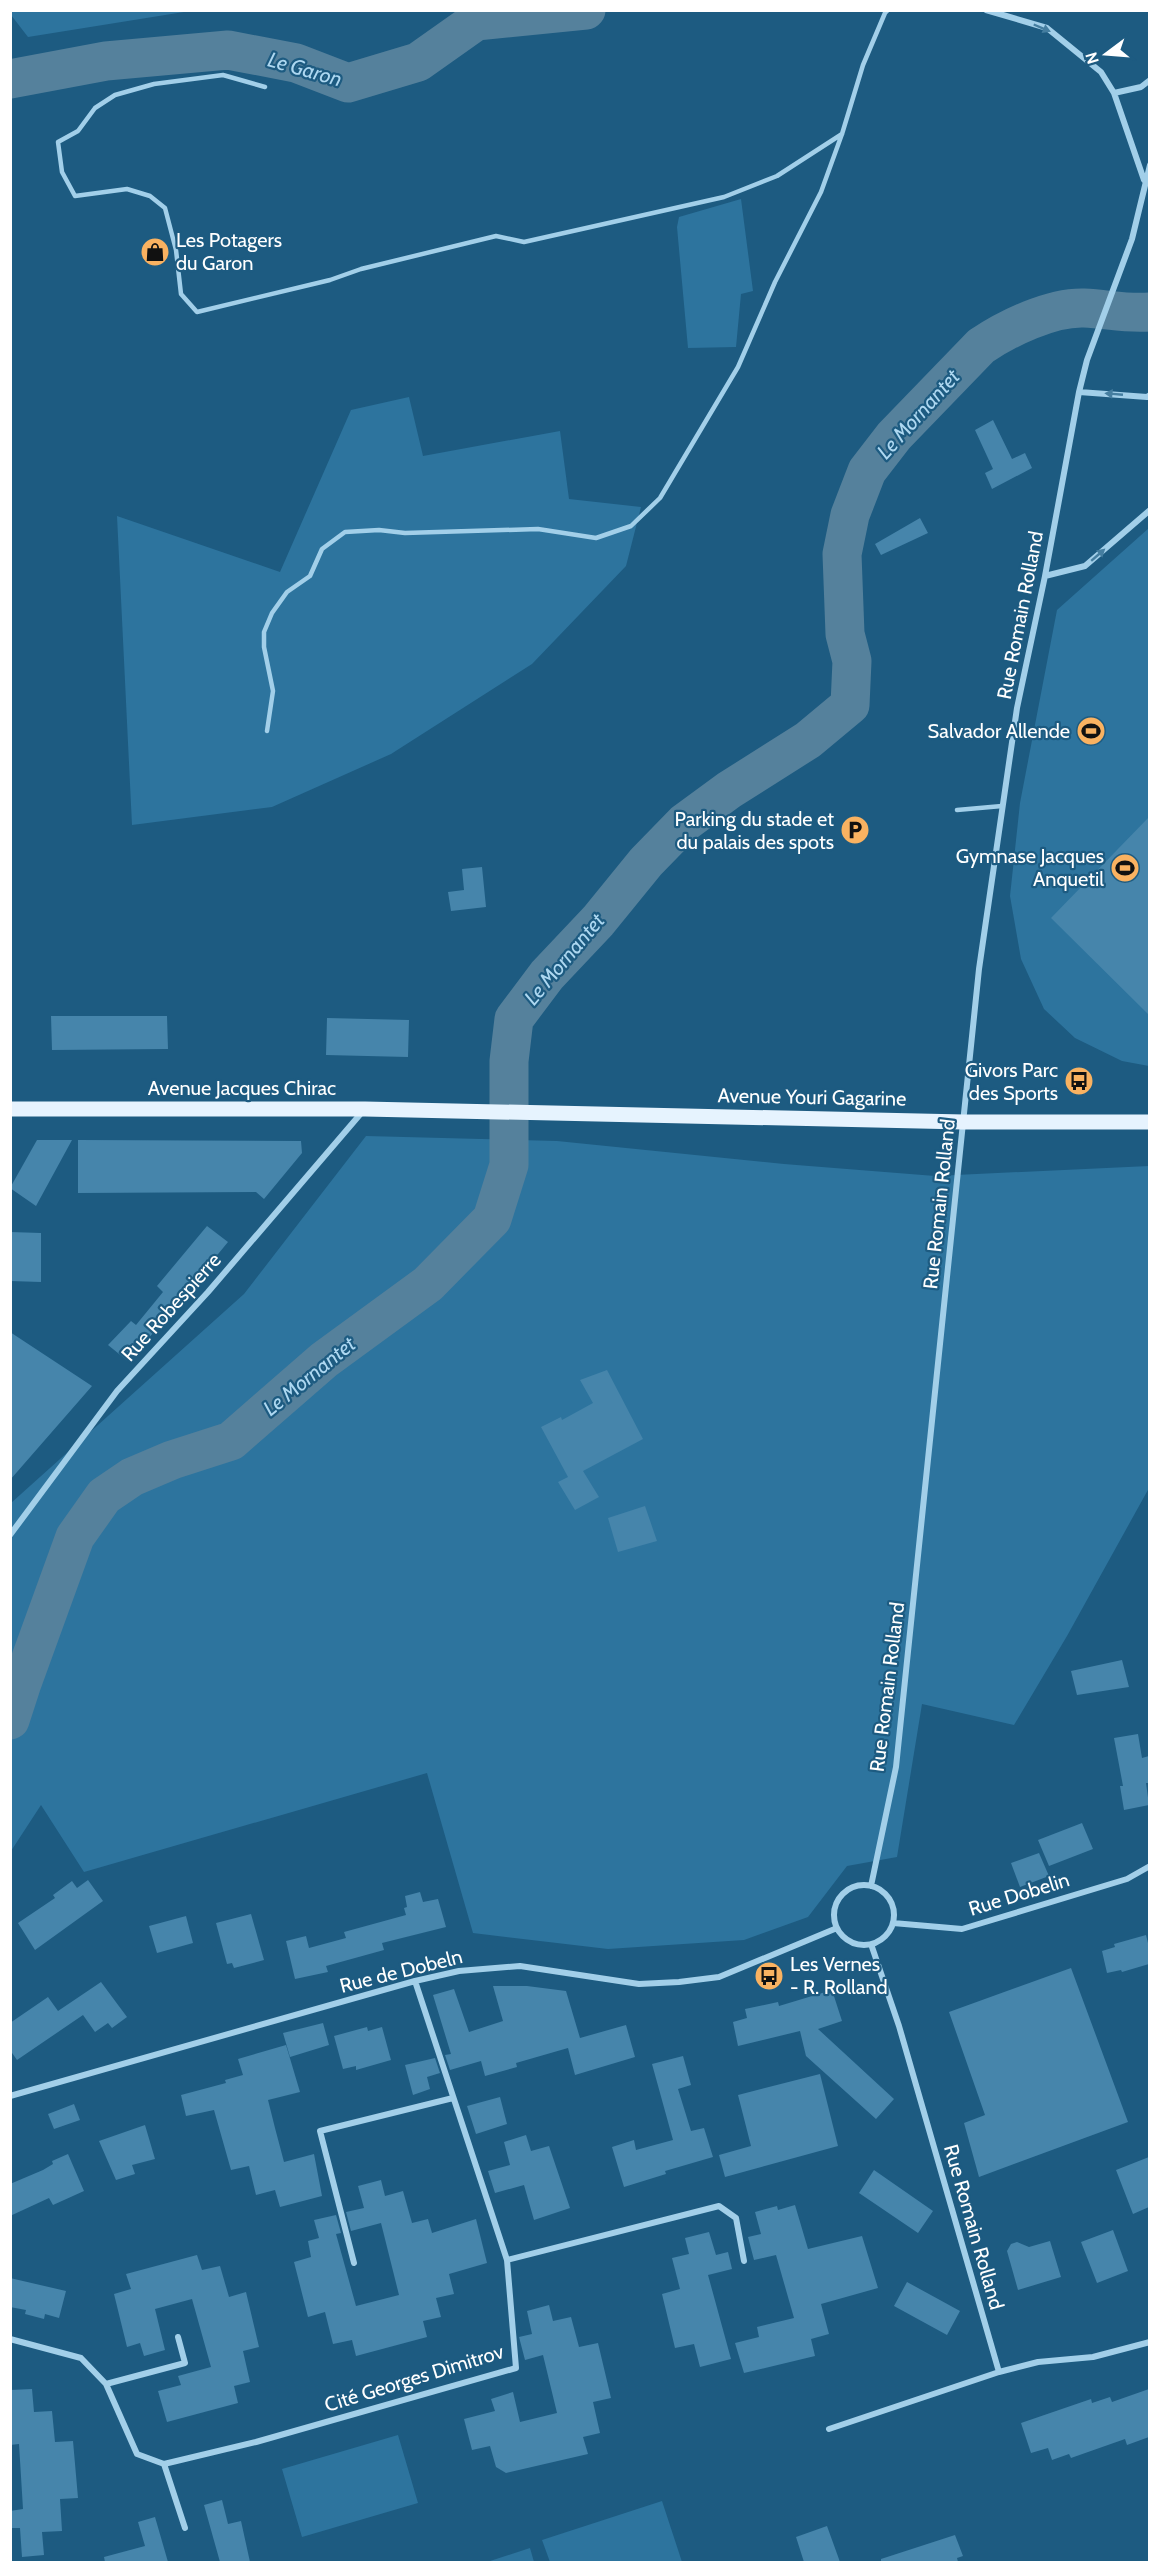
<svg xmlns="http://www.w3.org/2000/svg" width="1160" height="2573" font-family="Cabin,sans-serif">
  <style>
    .green { fill: #2d749e }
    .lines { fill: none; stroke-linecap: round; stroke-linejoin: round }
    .river { stroke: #55819c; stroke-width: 39 }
    .building { fill: #4685ab }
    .service { stroke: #a2cfe9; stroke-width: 4.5 }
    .minor { stroke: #a2cfe9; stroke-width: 6 }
    .primary { stroke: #e6f3fe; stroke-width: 15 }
    .oneway { fill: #457ea0 }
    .labels { text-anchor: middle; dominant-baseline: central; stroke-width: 4.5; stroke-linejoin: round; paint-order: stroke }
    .poi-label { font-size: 20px; fill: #fff; stroke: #1d5b81; text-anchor: end }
    .street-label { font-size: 20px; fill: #fff; stroke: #1d5b81 }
    .water-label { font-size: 21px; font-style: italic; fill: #aed8f1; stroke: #1d5b81 }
  </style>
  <rect width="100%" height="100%" fill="#1d5b81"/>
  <path class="green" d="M11 10H190V11L28 37 11 15Z
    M741 199 753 291 741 294 736 347 688 348 677 227 679 217Z
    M409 397 423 456 560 431 569 499 641 507 626 566 532 664 391 754 272 807 132 825 117 516 280 572 351 410Z
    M1149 528V1066L1122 1061 1075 1038 1044 1009 1021 959 1010 896 1020 803 1057 610Z
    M366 1136 557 1141 784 1164 935 1176 1149 1166V1488L1067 1636 1014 1725 922 1704 897 1857 847 1866 808 1917 744 1940 608 1949 473 1933 427 1773 84 1872 41 1805 11 1851V1503L244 1294Z
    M398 2435 418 2503 302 2537 282 2469Z
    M662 2501 682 2562H550L542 2540Z
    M530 2548 534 2562H487Z"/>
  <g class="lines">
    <path class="river" d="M10 79 106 61 228 50 296 63 348 83 418 62 476 21 586 10
      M10 1720 22 1683 75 1537 104 1496 132 1477 172 1460 231 1441 324 1360 428 1284 492 1219 509 1165V1061L514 1019 547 975 598 921 646 862 684 823 729 790 808 740 850 705 852 661 845 634 842 554 850 515 867 471 894 436 981 346C1008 328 1051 307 1084 308 1108 309 1125 314 1150 312"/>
  </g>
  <path class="building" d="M993 420 1012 459 1025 453 1032 468 992 489 985 473 993 469 975 430Z
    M920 518 928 533 881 555 875 544Z
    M1149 817V1015L1051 918Z
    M482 867 486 907 451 911 448 892 464 890 462 869Z
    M51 1016H167L168 1049 52 1050Z
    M327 1018 409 1020 408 1057 326 1055Z
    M37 1140H72L36 1206 10 1188Z
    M78 1140 301 1141 302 1153 264 1199 256 1192 78 1193Z
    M207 1226 228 1242 129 1362 108 1345 131 1321 136 1325 163 1292 157 1286Z
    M10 1232 41 1233V1282L10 1281Z
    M10 1332 92 1386 10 1480Z
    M607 1370 643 1439 583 1471 599 1497 575 1510 558 1482 568 1477 541 1427 561 1417 562 1420 593 1403 580 1380Z
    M645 1506 657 1541 618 1552 608 1518Z
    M1122 1660 1129 1687 1077 1695 1071 1671Z
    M1138 1734 1142 1758 1149 1756V1783H1146L1149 1805 1124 1810 1120 1786H1123L1114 1738Z
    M1082 1823 1093 1849 1049 1866 1038 1840Z
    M1039 1853 1049 1876 1020 1887 1011 1863Z
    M88 1880 103 1901 35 1950 18 1923 55 1898 53 1895 72 1881 77 1888Z
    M420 1892 423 1902 438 1899 446 1927 382 1943 384 1950 326 1966 328 1972 295 1979 286 1941 306 1936 309 1948 346 1938 344 1932 406 1915 404 1908 407 1907 405 1896Z
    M251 1914 264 1960 234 1968 232 1963 227 1964 216 1923Z
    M186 1916 193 1943 157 1953 149 1926Z
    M1146 1935 1149 1947V1964L1122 1972 1121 1970 1107 1973 1102 1951 1115 1947 1114 1944Z
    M1071 1968 1128 2122 979 2177 964 2123 985 2115 949 2012Z
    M101 1982 127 2017 112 2028 108 2023 95 2032 83 2015 17 2060 10 2050V2023L48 1997 58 2011Z
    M493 1986H527L566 1991 580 2038 626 2025 635 2057 575 2075 568 2048 516 2063 517 2067 485 2076 481 2061 450 2070 445 2055 451 2054 433 1995 454 1989 469 2032 503 2021Z
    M832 1990 842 2021 818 2029 894 2099 876 2119 806 2056 800 2031 738 2046 733 2022 747 2018 745 2009 778 2002 779 2006Z
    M323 2023 329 2045 290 2057 283 2033Z
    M367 2027 368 2031 382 2027 391 2060 356 2070V2066L343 2069 334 2036Z
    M286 2045 300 2092 268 2100 275 2128 284 2162 314 2154 322 2196 280 2207 275 2190 256 2195 249 2166 231 2170 214 2110 186 2116 181 2095 226 2083 225 2080 243 2075 238 2059Z
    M683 2056 691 2085 678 2089 691 2131 704 2128 713 2157 665 2171 666 2174 624 2187 612 2147 634 2140 636 2150 673 2140 652 2064Z
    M435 2058 440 2073 427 2077 430 2089 413 2095 405 2065Z
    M820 2074 838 2146 725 2177 719 2155 751 2146 738 2095Z
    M500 2097 507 2124 476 2134 467 2106Z
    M74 2104 80 2120 54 2129 48 2114Z
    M145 2125 155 2159 132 2165 135 2174 116 2180 99 2141Z
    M526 2135 531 2151 549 2146 570 2208 534 2220 524 2185 495 2193 488 2171 510 2165 504 2142Z
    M68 2154 84 2191 53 2205 49 2198 10 2216V2184L43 2170 53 2164 52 2161Z
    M1149 2157V2207L1133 2214 1116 2170Z
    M874 2170 933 2211 918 2233 859 2193Z
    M381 2180 385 2196 403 2191 412 2223 428 2219 432 2233 476 2219 487 2263 449 2274 454 2294 436 2298 441 2317 423 2321 427 2337 356 2356 352 2340 333 2344 325 2312 308 2317 294 2262 311 2257 308 2241 319 2238 314 2220 336 2215 341 2233 336 2234 356 2306 399 2295 381 2223 351 2231 346 2212 364 2208 358 2186Z
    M795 2205 808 2249 862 2236 878 2288 821 2304 829 2334 811 2339 815 2356 744 2373 735 2343 759 2337 757 2327 794 2318 776 2255 754 2260 748 2237 761 2234 755 2212 777 2206 778 2210Z
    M1113 2230 1128 2271 1097 2283 1081 2242Z
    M709 2232 716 2255 728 2252 732 2269 708 2275 731 2359 700 2367 694 2344 675 2348 662 2294 680 2289 672 2258 689 2254 685 2238Z
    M1050 2241 1061 2277 1018 2290 1007 2251 1011 2244 1017 2242 1029 2247Z
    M197 2255 202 2270 220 2266 229 2297 246 2292 259 2347 243 2351 250 2382 234 2386 238 2403 167 2422 158 2391 181 2385 178 2376 211 2367 192 2299 155 2309 165 2350 144 2356 140 2343 127 2347 114 2294 131 2289 126 2274Z
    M10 2278 66 2291 59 2318 45 2314 44 2319 25 2314 26 2310 10 2307Z
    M907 2282 960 2311 947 2335 894 2306Z
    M549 2305 553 2321 571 2317 579 2347 598 2343 611 2398 593 2402 600 2433 583 2437 588 2454 506 2473 496 2467 490 2446 472 2450 464 2419 495 2411 491 2399 513 2392 520 2422 557 2413 543 2355 525 2360 519 2337 532 2334 527 2311Z
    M32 2389 34 2412 52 2411 55 2442 73 2441 78 2498 60 2499 62 2531 42 2532 44 2555 22 2557 20 2528H10V2511L23 2509 19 2444 10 2445V2390Z
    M1149 2389V2437L1127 2445 1125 2439 1071 2458 1069 2454 1052 2460 1048 2448 1031 2453 1021 2423 1091 2399 1092 2403 1110 2397 1112 2402Z
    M222 2500 228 2524 241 2521 250 2562H220L204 2505Z
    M155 2517 168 2562H105L104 2557 145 2546 138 2522Z
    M827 2526 840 2562H804L796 2537Z
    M955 2535 963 2556 957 2558 958 2562H881V2559Z"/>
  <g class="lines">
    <path class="service" d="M265 87 223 75 154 84 115 95 95 108 78 131 58 142 62 172 75 196 127 189 150 196 165 208 176 250 181 294 197 312 330 280 361 269 496 236 524 242 724 197 777 176 842 134
      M267 731 273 691 264 647V632L272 613 287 592 310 576 322 549 345 532 379 530 405 533 538 529 596 538 631 526 660 498 738 367 775 282 821 192 842 134 863 65 885 13 888 10
      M957 810 1002 806"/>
    <path class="minor" d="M986 10 1047 28 1101 72 1114 93 1144 180
      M1114 93 1141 87 1150 80
      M1079 392 1147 397 1150 395
      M1045 576 1085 566 1150 510
      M10 1535 117 1391 208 1292 363 1111
      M834 1915a30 30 0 1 1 60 0a30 30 0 1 1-60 0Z
      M871 1886 896 1767 979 969 1017 708 1045 576 1079 392 1087 360 1132 239 1150 165
      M893 1923 962 1929 1127 1879 1150 1866
      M871 1944 899 2026 999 2372 1038 2362 1093 2357 1150 2342
      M415 1981 507 2260
      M10 2096 415 1981 459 1971 520 1966 639 1984 679 1982 719 1977 837 1928
      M354 2263 320 2131 453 2098
      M10 2339 81 2358 106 2384 137 2454 164 2464 256 2442 516 2368 507 2260 719 2206 736 2218 744 2261
      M106 2384 185 2363 178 2337
      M829 2429 999 2372
      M164 2464 185 2528"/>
    <path class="primary" d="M10 1109H365L964 1122H1150"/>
  </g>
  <defs><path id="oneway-solid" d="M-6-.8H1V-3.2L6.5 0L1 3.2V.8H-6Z" transform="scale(1.5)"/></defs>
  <g class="oneway">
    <use href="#oneway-solid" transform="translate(1042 28) rotate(23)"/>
    <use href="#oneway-solid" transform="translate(1114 394) rotate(-175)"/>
    <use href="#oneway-solid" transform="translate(1098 555) rotate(-41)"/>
  </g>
  <defs>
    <g id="shop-disc" transform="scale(1.5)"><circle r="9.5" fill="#f9b261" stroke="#1d5b81"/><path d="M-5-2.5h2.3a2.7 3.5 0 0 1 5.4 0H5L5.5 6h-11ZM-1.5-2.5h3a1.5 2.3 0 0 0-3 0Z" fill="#111"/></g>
    <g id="stadium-disc" transform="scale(1.5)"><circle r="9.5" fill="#f9b261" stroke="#1d5b81"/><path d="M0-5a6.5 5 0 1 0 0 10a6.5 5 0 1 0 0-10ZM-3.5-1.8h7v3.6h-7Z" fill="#111"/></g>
    <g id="parking-disc" transform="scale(1.5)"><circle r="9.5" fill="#f9b261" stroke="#1d5b81"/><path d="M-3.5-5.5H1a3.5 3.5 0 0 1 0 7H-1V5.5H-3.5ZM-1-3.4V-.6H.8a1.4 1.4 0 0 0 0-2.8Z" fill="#111"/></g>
    <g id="bus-disc" transform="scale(1.5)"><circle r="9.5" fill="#f9b261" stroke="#1d5b81"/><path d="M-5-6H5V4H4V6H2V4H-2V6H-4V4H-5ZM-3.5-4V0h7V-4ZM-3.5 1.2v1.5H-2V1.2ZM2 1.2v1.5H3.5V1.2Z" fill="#111"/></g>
  </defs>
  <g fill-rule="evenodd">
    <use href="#shop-disc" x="155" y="252"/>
    <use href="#stadium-disc" x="1091" y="731"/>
    <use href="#parking-disc" x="855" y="830"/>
    <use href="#stadium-disc" x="1125" y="868"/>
    <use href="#bus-disc" x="1079" y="1081"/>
    <use href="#bus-disc" x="769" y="1976"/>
  </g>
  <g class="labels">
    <g class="poi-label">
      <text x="176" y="240" text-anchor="start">Les Potagers<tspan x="176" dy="23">du Garon</tspan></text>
      <text x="1070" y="731">Salvador Allende</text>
      <text x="834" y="819">Parking du stade et<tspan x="834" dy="23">du palais des spots</tspan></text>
      <text x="1104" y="856">Gymnase Jacques<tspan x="1104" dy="23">Anquetil</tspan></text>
      <text x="1058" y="1070">Givors Parc<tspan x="1058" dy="23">des Sports</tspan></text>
      <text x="790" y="1964" text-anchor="start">Les Vernes<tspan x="790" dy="23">- R. Rolland</tspan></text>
    </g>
    <g class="street-label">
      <text transform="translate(1020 615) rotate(-79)">Rue Romain Rolland</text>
      <text x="242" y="1088">Avenue Jacques Chirac</text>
      <text transform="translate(812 1097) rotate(1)">Avenue Youri Gagarine</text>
      <text transform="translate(939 1204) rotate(-84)">Rue Romain Rolland</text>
      <text transform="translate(171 1307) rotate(-48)">Rue Robespierre</text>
      <text transform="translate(887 1687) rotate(-83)">Rue Romain Rolland</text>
      <text transform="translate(1019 1894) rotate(-17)">Rue Dobelin</text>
      <text transform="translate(401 1971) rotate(-14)">Rue de Dobeln</text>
      <text transform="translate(974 2227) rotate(74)">Rue Romain Rolland</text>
      <text transform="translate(414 2378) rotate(-17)">Cité Georges Dimitrov</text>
    </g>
    <g class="water-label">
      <text transform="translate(305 69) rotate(16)">Le Garon</text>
      <text transform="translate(918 414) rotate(-48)">Le Mornantet</text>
      <text transform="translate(564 959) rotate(-50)">Le Mornantet</text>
      <text transform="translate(309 1376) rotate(-39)">Le Mornantet</text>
    </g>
  </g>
  <rect width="1160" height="2573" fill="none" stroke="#ffffff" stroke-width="24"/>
  <g transform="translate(1106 54) rotate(254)" stroke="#1d5b81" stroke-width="4.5" paint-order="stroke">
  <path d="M0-4.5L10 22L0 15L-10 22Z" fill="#ffffff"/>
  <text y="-9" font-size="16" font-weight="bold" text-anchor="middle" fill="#ffffff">N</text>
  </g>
</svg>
